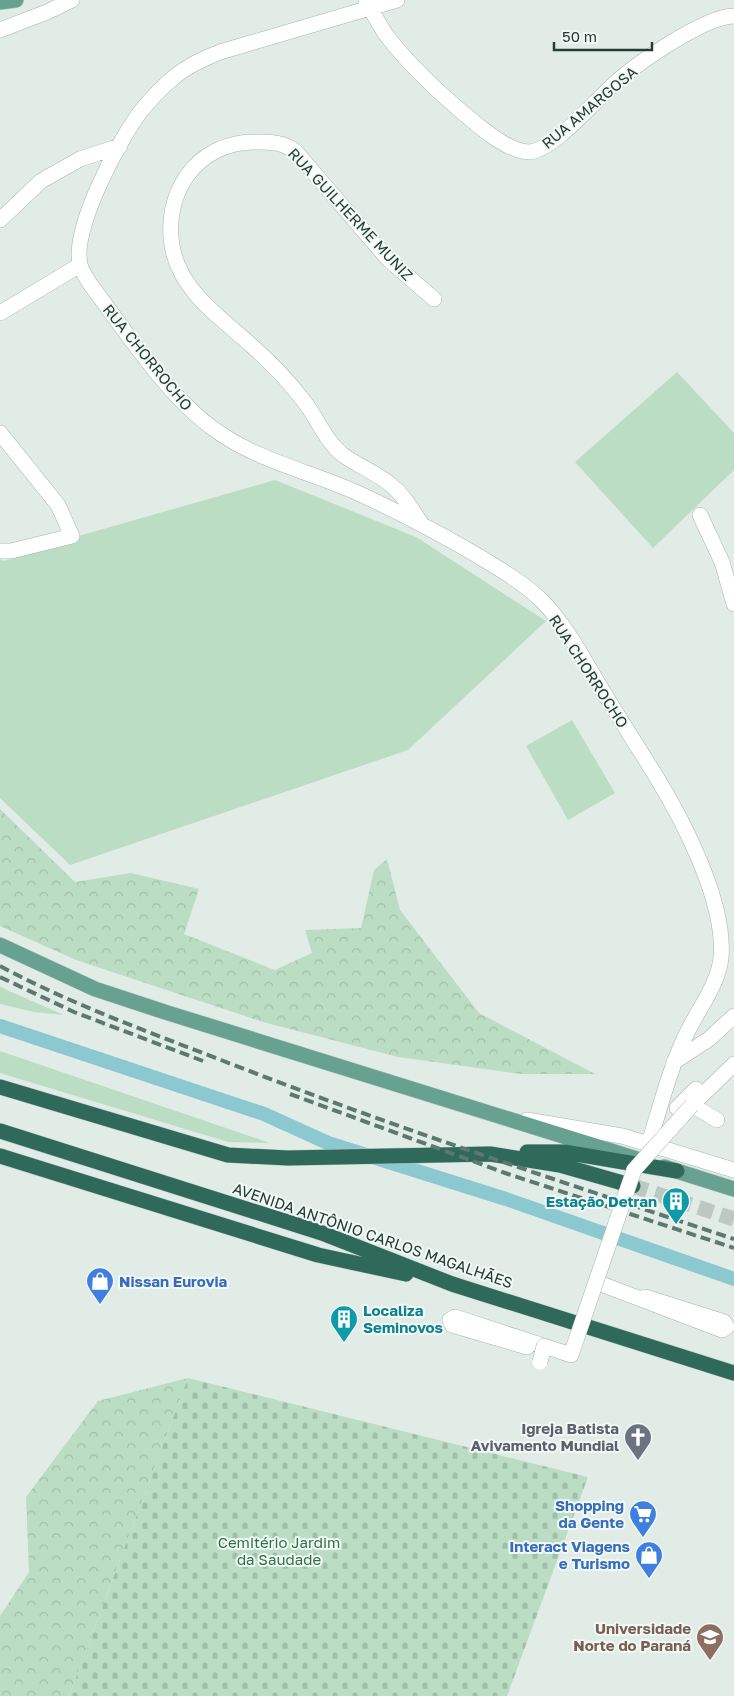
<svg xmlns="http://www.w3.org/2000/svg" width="734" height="1696" font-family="'Golos Text',sans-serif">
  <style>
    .grass { fill: #bbddc3 }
    .forest { fill: url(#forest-crowns) }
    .cemetery { fill: url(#cemetery-stones) }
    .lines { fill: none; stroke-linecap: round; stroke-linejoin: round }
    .canal { stroke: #8bc8d0; stroke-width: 14 }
    .highway-tunnel { stroke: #bcc9c3; stroke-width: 15; stroke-dasharray: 15 8; stroke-linecap: butt }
    .minor-casing { stroke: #a5b4ae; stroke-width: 16 }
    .major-casing { stroke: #c1c9c6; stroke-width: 16 }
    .highway-casing { stroke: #c1c9c6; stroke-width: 16 }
    .minor { stroke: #fff; stroke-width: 15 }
    .major { stroke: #67a190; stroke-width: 15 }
    .highway { stroke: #2e695a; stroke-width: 15 }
    .rail { stroke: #5d7870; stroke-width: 4; stroke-dasharray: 10 5; stroke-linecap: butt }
    .minor-bridge-casing { stroke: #a5b4ae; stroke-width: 16; stroke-linecap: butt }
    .minor-bridge { stroke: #fff; stroke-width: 15 }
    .labels { text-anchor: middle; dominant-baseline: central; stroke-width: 4; stroke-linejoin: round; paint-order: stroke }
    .street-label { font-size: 15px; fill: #223d35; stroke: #f2f8f5 }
    .culture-label { font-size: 15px; font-weight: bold; fill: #0d838f; stroke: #f2f8f5; text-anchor: end }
    .shop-label { font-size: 15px; font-weight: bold; fill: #366cbe; stroke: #f2f8f5; text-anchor: end }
    .worship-label { font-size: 15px; font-weight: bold; fill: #5b616d; stroke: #f2f8f5; text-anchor: end }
    .park-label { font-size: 15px; fill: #2d7345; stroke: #f2f8f5 }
    .education-label { font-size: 15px; font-weight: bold; fill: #785e54; stroke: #f2f8f5; text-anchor: end }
  </style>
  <defs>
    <pattern id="forest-crowns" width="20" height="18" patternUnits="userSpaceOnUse" patternTransform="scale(1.25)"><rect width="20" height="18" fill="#bbddc3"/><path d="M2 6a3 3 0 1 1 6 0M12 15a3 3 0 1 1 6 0" fill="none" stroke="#a0bfa8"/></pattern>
    <pattern id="cemetery-stones" width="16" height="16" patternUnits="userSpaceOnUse" patternTransform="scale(1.25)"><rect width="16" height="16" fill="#bbddc3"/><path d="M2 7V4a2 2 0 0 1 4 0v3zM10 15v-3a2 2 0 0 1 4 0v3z" fill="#a0bfa8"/></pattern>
  </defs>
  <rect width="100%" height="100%" fill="#e2ece7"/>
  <path class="grass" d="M677 372 734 433V470L653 548 575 462Z
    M275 480 416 537 546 621 408 750 70 865 0 798V559L4 561 68 539Z
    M572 720 615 793 568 820 526 746Z
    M0 986 9 991 64 1015 34 1012 0 1004Z
    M0 1051 270 1143 228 1142 0 1073Z"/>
  <path class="forest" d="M0 809 75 882 131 873 199 889 184 934 275 970 312 953 305 930 361 928 374 870 387 859 400 910 479 1013 595 1074H521L398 1057 263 1022 76 960 0 926Z
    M188 1378 69 1696H0V1616L29 1572 26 1497 98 1401Z"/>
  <path class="cemetery" d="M188 1378 588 1477 507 1696H69Z"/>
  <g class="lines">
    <path class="canal" d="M0 1026 264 1114 328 1143 506 1199 734 1279"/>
    <path class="highway-tunnel" d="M633 1186 734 1219"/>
    <g class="minor-casing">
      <path id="minor" d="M397 0 220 52C203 59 187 66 173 78 161 88 151 99 141 111 119 140 72 228 80 264 81 271 87 278 90 284 125 330 166 394 211 427 256 461 310 471 360 494 401 513 441 534 480 557 501 570 524 583 542 601 564 623 579 651 595 678 614 710 634 741 654 773 683 820 726 902 721 958 718 986 696 1012 685 1037 669 1071 660 1108 649 1143
        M366 1C374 14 380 28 390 40 411 66 436 90 462 112 477 125 508 152 529 152 552 151 593 103 611 87 634 65 703 17 734 16
        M0 30 47 12 72 0
        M0 220 41 181 80 159 120 146
        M0 313 80 265
        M0 433 58 505 72 536 11 551H0
        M700 515 722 562 734 604
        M421 523C412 510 404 495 391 485 377 473 358 466 343 455 325 441 317 417 303 400 288 380 270 362 251 345 221 318 183 293 173 251 161 195 196 141 256 142 271 142 282 142 295 151L388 259 434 299
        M674 1062 709 1039 734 1016
        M677 1108 696 1089
        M527 1120 622 1136 734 1170
        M717 1120 692 1105 734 1064
        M596 1282 722 1330 727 1327 724 1322 645 1297
        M527 1347 452 1325 450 1320 455 1317 544 1346"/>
    </g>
    <g class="major-casing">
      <path id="major" d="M0 2 16 0
        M0 945 95 989 168 1013 640 1160
        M664 1167 734 1189"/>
    </g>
    <g class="highway-casing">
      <path id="highway" d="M0 1087 228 1155 288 1158 490 1154 560 1165 633 1186
        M0 1131 322 1233 452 1284 734 1373
        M527 1152H564L677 1171
        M0 1156 318 1255 406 1274"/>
    </g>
    <use href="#minor" class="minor"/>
    <use href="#major" class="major"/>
    <use href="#highway" class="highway"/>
    <path class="rail" d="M0 966C71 1004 146 1031 221 1060 390 1126 562 1182 734 1239
      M0 977 74 1012 203 1061
      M290 1094 508 1174 734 1248"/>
    <g class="minor-bridge-casing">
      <path id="minor-bridge" d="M540 1362 544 1346 571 1355 634 1170 692 1105"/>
    </g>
    <use href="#minor-bridge" class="minor-bridge"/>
  </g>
  <defs>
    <g id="building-pin" transform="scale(1.4375)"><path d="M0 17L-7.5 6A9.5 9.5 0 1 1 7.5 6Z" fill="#0f9aa8" stroke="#f2f8f5"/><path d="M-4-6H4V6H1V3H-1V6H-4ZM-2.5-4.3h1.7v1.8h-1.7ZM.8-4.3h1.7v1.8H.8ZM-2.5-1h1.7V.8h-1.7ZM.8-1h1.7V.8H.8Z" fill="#fff"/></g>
    <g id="shop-pin" transform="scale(1.4375)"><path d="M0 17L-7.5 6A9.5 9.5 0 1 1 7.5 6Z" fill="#3f7fe0" stroke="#f2f8f5"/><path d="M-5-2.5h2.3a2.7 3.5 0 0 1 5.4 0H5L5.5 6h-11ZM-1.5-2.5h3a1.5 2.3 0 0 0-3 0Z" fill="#fff"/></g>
    <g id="church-pin" transform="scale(1.4375)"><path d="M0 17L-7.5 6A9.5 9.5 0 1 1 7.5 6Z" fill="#6b7280" stroke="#f2f8f5"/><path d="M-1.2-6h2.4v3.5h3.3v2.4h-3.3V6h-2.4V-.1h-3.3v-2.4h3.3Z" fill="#fff"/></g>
    <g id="supermarket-pin" transform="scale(1.4375)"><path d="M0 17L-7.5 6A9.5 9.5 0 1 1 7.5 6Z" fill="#3f7fe0" stroke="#f2f8f5"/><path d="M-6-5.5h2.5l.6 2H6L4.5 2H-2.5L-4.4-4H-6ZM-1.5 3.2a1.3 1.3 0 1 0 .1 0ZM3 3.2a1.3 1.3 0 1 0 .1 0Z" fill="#fff"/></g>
    <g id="university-pin" transform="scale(1.4375)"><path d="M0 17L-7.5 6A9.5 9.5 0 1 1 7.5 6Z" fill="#8d6e63" stroke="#f2f8f5"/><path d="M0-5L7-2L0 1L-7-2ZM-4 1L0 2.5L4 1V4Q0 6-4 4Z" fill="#fff"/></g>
  </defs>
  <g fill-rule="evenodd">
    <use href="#building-pin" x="676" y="1201"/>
    <use href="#shop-pin" x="100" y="1281"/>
    <use href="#building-pin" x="344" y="1319"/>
    <use href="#church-pin" x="638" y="1437"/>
    <use href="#supermarket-pin" x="643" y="1514"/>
    <use href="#shop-pin" x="649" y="1555"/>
    <use href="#university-pin" x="710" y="1637"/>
  </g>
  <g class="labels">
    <g class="street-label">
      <text transform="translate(589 107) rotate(-40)">RUA AMARGOSA</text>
      <text transform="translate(351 214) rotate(47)">RUA GUILHERME MUNIZ</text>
      <text transform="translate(148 357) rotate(51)">RUA CHORROCHO</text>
      <text transform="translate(589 671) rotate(57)">RUA CHORROCHO</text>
      <text transform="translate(373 1235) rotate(19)">AVENIDA ANTÔNIO CARLOS MAGALHÃES</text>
    </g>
    <g class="culture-label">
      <text x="657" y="1201">Estação Detran</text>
      <text x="363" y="1310" text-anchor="start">Localiza<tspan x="363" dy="17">Seminovos</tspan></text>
    </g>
    <g class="shop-label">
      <text x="119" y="1281" text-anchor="start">Nissan Eurovia</text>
      <text x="624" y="1505">Shopping<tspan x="624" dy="17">da Gente</tspan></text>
      <text x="630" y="1546">Interact Viagens<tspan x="630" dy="17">e Turismo</tspan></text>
    </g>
    <g class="worship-label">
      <text x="619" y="1428">Igreja Batista<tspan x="619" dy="17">Avivamento Mundial</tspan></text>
    </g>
    <g class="park-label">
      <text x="279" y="1542">Cemitério Jardim<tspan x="279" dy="17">da Saudade</tspan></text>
    </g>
    <g class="education-label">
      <text x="691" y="1628">Universidade<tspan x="691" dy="17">Norte do Paraná</tspan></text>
    </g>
  </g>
  <path d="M554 42v8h98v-8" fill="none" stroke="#223d35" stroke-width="2.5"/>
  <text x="562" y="42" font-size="15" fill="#223d35" stroke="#f2f8f5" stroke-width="4" paint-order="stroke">50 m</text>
</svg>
